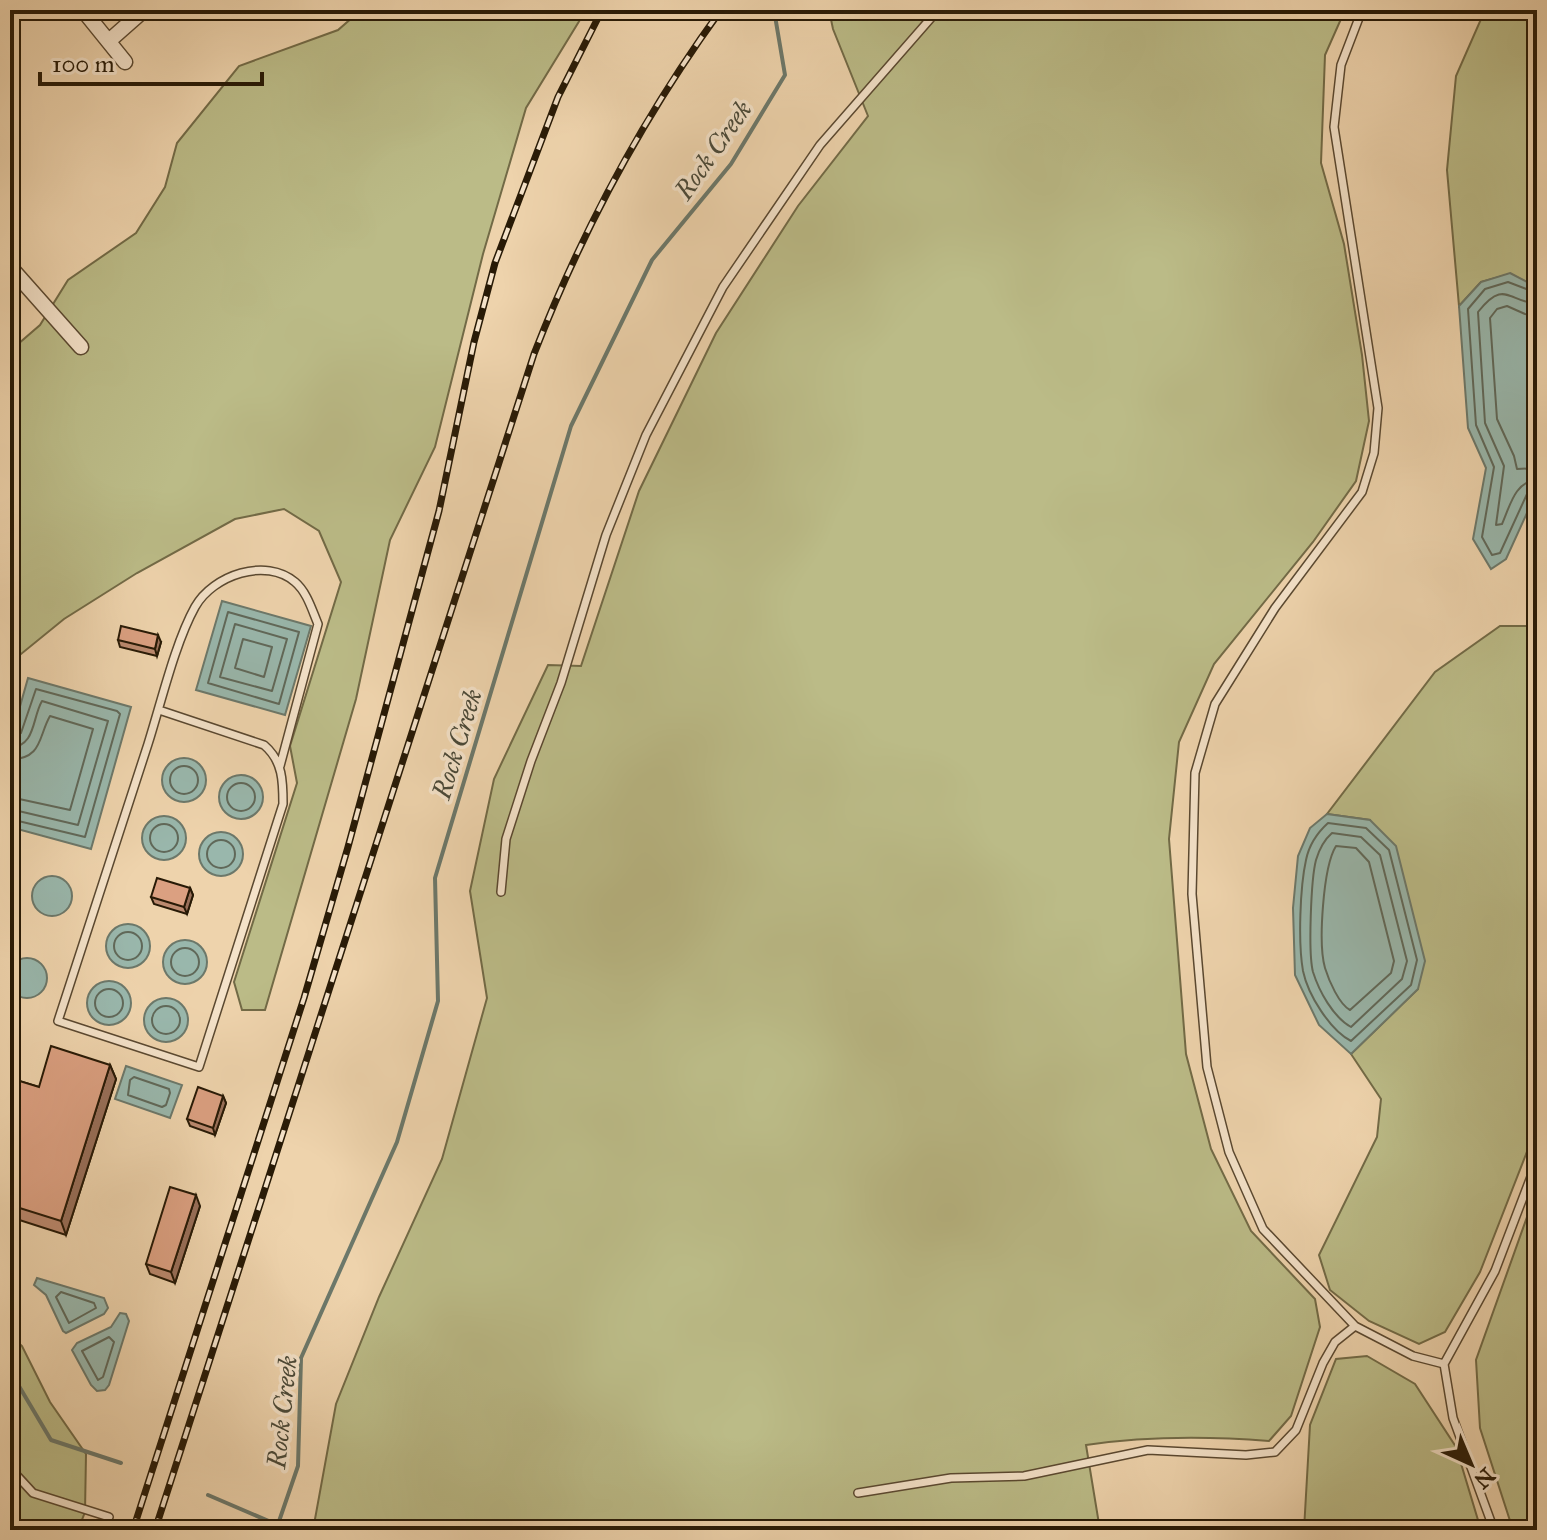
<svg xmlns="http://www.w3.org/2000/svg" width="1547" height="1540" font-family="'IM FELL Great Primer',serif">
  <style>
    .green { fill: #bbbb87; stroke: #726a46; stroke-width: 2 }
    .water { fill: #99b7ac; stroke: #6c786a; stroke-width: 2 }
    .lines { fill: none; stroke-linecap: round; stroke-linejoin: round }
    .shore { stroke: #606859; stroke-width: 2 }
    .stream { stroke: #6c786a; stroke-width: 4 }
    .service-casing { stroke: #5a4830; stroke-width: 10 }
    .minor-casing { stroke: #5a4830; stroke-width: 17 }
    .service { stroke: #f4e2c9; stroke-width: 7 }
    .minor { stroke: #f4e2c9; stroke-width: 14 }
    .rail-casing { stroke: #281a06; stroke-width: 7 }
    .rail { stroke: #f4e2c9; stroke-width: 4; stroke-dasharray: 12; stroke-linecap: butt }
    .wall { fill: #bc8a6f; stroke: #281a06; stroke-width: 2 }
    .shaded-wall { fill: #99705a; stroke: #281a06; stroke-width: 2 }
    .building { fill: #dba081; stroke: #281a06; stroke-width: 2 }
    .labels { text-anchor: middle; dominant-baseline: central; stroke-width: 7; stroke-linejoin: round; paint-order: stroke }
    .water-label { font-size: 26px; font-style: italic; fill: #4a4938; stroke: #f4e2c9 }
  </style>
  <rect width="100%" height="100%" fill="#eed3ac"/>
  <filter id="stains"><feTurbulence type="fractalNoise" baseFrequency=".0025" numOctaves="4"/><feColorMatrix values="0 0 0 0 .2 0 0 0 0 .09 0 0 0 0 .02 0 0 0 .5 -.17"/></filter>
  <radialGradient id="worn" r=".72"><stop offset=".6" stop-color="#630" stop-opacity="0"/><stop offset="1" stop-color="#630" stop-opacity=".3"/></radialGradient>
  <path class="green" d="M361 10H586L526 108 483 254 435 447 390 540 356 699 265 1010H242L234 982 297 783 290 746 341 582 319 531 284 509 235 519 137 573 64 619 10 663V351L40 325 68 280 136 233 165 187 177 143 239 66 338 30Z
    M829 10H1345L1325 55 1321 163 1344 244 1362 355 1369 421 1356 481 1313 542 1214 664 1179 742 1169 839 1186 1054 1211 1149 1251 1231 1315 1299 1320 1327 1291 1416 1269 1441C1206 1436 1147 1436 1086 1445L1100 1530H313L336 1404 379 1297 442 1159 487 998 470 891 494 779 548 665 581 666 639 491 716 333 798 206 868 116 833 29Z
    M1485 10H1537V287L1510 274 1481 282 1459 306 1447 170 1456 76Z
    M1500 626H1537V1126L1480 1272 1445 1332 1419 1344 1369 1321 1330 1290 1319 1255 1377 1137 1381 1099 1351 1054 1418 989 1370 820 1327 814 1435 672Z
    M1537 1189V1530H1513L1480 1428 1476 1360Z
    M10 1335 22 1346 50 1402 86 1454 85 1512 78 1530H10Z
    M1367 1356 1415 1384 1456 1447 1481 1530H1304L1310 1425 1336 1359Z"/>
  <path class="water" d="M1510 273 1537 287V491L1506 559 1491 569 1473 539 1486 468 1468 428 1459 306 1481 282Z
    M222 601 311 626 285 715 196 690Z
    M28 678 131 707 91 849 10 827V742Z
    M162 780a22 22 0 1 1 44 0a22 22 0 1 1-44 0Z
    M219 797a22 22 0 1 1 44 0a22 22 0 1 1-44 0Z
    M1327 814 1370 820 1396 846 1425 961 1418 989 1351 1054 1319 1025 1295 975 1293 908 1298 856 1310 828Z
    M142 838a22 22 0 1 1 44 0a22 22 0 1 1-44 0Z
    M199 854a22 22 0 1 1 44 0a22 22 0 1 1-44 0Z
    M32 896a20 20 0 1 1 40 0a20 20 0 1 1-40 0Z
    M106 946a22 22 0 1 1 44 0a22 22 0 1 1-44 0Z
    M163 962a22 22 0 1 1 44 0a22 22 0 1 1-44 0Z
    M7 978a20 20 0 1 1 40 0a20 20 0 1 1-40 0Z
    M87 1003a22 22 0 1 1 44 0a22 22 0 1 1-44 0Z
    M144 1020a22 22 0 1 1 44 0a22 22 0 1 1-44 0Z
    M126 1066 182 1085 170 1118 115 1099Z
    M37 1278 104 1298 108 1308 104 1314 66 1333 63 1331 46 1295 34 1285Z
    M120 1313 126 1314 129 1321 109 1385 105 1390 97 1391 91 1385 72 1350 77 1343 111 1327Z"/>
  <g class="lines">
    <path class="shore" d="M1537 293 1508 282 1485 289 1468 309 1476 425 1494 467 1482 537 1492 555 1500 553 1527 494 1537 490
      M1537 304C1508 301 1504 279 1478 312L1485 423 1504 466 1496 525 1502 524C1510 506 1515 481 1537 480
      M1537 316 1525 314 1507 306 1497 309 1490 318 1497 419 1514 456 1517 469 1537 468
      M228 612 299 632 279 704 208 683Z
      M235 624 287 639 272 691 220 677Z
      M243 639 272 647 264 677 235 668Z
      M10 737 21 733 36 689 117 711 120 714 85 837 10 819
      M10 748C36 746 32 718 42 701L108 721 78 825 10 809
      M10 760C43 758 38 737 50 716L93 729 70 810 10 797
      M170 780a14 14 0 1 1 28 0a14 14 0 1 1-28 0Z
      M227 797a14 14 0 1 1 28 0a14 14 0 1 1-28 0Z
      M1328 823 1366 828 1389 850 1417 960 1411 985 1351 1041C1330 1030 1308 995 1303 971 1298 943 1300 887 1306 860 1309 845 1317 833 1328 823Z
      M150 838a14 14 0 1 1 28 0a14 14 0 1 1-28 0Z
      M1332 833 1361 837 1380 855 1407 961 1402 979 1351 1027C1333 1017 1319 991 1313 972 1308 953 1311 879 1316 860 1319 850 1324 840 1332 833Z
      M207 854a14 14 0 1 1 28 0a14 14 0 1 1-28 0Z
      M1336 846 1356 848 1369 862 1394 961 1391 973 1350 1010C1339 1004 1329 981 1325 968 1318 944 1323 867 1336 846Z
      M114 946a14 14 0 1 1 28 0a14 14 0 1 1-28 0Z
      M171 962a14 14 0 1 1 28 0a14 14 0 1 1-28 0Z
      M95 1003a14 14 0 1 1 28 0a14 14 0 1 1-28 0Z
      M152 1020a14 14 0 1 1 28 0a14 14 0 1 1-28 0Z
      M134 1077 169 1089 170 1093 166 1105 162 1107 128 1095 130 1080Z
      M61 1292 94 1303 96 1308 69 1323 56 1297Z
      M109 1337 114 1342 103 1377 98 1380 82 1351Z"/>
    <path class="stream" d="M10 1371 51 1440 121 1463
      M208 1495 278 1525
      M276 1530 298 1466 301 1358 397 1142 438 1001 435 878 571 426 652 260 731 164 785 75 774 10"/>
    <g class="service-casing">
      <path id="service" d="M1362 10 1341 65 1334 127 1378 408 1374 453 1362 492 1275 608 1215 704 1195 773 1192 894 1207 1067 1229 1152 1263 1229 1355 1326 1413 1356 1444 1364 1453 1418 1494 1530
        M159 710 264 745C283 761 283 782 283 804L199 1067 58 1021C88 929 118 836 148 744 161 703 175 643 195 607 213 575 266 557 295 582 307 592 312 610 318 624L280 766
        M501 892 506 839 531 761 561 683 606 535 646 435 723 287 820 145 938 10
        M1444 1364 1495 1271 1537 1161
        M10 1468 33 1493 109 1517
        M858 1493 951 1478 1024 1476 1148 1450 1246 1455 1275 1452 1296 1430 1323 1363 1335 1342 1355 1326"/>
    </g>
    <g class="minor-casing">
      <path id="minor" d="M83 10 125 62
        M110 40 144 10
        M10 267 81 347"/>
    </g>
    <use href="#service" class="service"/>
    <use href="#minor" class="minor"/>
    <g class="rail-casing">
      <path id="rail" d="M133 1530 304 998 348 847 439 511 474 342 495 263 558 97 602 10
        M155 1530 534 354C582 231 643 117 721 10"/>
    </g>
    <use href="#rail" class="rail"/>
  </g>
  <path class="wall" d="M118 640 161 642 157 656 120 647Z
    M190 888 193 895 187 914 154 904 151 897Z
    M110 1065 116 1079 66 1235 10 1217V1078L39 1087Z
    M223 1096 226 1103 215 1135 190 1126 187 1119Z
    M200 1206 175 1283 150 1274 146 1264Z"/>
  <path class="shaded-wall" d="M158 635 161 642 157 656 155 649Z
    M190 888 193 895 187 914 184 907Z
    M16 926 18 933 12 952 10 944Z
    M110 1065 116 1079 66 1235 61 1221Z
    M223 1096 226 1103 215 1135 213 1128Z
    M196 1195 200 1206 175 1283 171 1272Z"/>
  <path class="building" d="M121 626 158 635 155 649 118 640Z
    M157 878 190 888 184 907 151 897Z
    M10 924 16 926 10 944Z
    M51 1046 110 1065 61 1221 10 1205V1186L14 1171 10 1170V1078L39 1087Z
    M198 1087 223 1096 213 1128 187 1119Z
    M170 1187 196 1195 171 1272 146 1264Z"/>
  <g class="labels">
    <g class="water-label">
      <text transform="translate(713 150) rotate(-55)">Rock Creek</text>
      <text transform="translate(457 744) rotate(-73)">Rock Creek</text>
      <text transform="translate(282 1412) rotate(-84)">Rock Creek</text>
    </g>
  </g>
  <rect width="1547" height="1540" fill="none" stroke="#eed3ac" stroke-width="40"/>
  <rect x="12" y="12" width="1523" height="1516" fill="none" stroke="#281a06" stroke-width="4"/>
  <rect x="20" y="20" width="1507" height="1500" fill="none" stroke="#281a06" stroke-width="2"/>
  <g transform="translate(1471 1464) rotate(136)" stroke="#f4e2c9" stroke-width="6" paint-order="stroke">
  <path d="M0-6L14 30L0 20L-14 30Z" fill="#281a06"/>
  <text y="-12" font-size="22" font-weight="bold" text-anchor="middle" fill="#281a06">N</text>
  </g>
  <path d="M40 72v12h222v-12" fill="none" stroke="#281a06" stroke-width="4"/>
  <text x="52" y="72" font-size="24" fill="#281a06" stroke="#f4e2c9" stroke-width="6" paint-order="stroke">100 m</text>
  <rect width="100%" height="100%" filter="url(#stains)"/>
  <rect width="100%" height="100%" fill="url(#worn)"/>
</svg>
